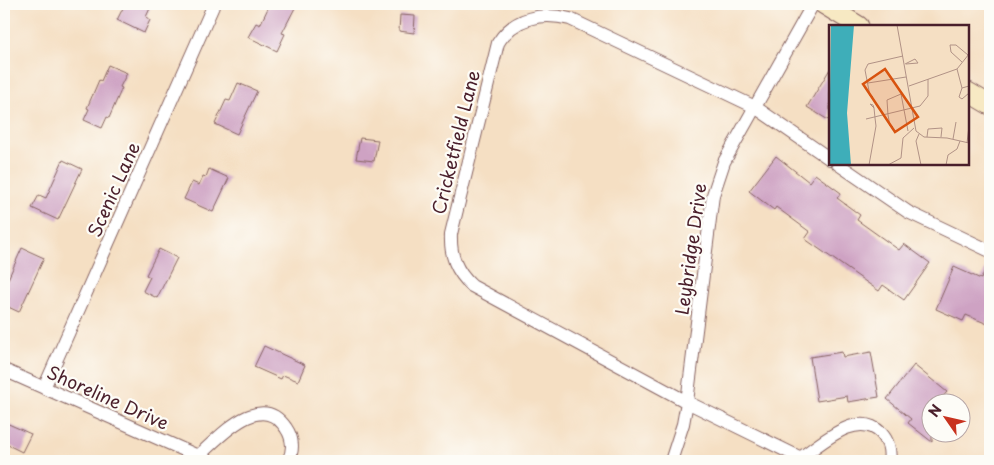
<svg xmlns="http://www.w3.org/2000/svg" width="994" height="465" font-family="'Playpen Sans',sans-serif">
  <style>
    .building { fill: #cea2c3 }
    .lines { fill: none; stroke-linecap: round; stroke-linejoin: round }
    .street-casing { stroke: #866260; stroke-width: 14 }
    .secondary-casing { stroke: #866260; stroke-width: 21 }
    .street { stroke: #fff; stroke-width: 12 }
    .secondary { stroke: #f7e9c3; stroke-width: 19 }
    .labels { text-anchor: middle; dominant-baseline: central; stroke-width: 4.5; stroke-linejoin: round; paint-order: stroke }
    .street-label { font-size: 18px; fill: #4a1f2b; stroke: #fdfcf7 }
    .inset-road { fill: none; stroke: #b19286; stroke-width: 1 }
    .view { fill: #d8530f; fill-opacity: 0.15; stroke: #d8530f; stroke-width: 2.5 }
    .inset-edge { fill: none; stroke: #4a1f2b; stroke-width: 2.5 }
  </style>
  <rect width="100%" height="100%" fill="#fdfcf7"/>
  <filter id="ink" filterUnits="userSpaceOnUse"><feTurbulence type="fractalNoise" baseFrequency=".02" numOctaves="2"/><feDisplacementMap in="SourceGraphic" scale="10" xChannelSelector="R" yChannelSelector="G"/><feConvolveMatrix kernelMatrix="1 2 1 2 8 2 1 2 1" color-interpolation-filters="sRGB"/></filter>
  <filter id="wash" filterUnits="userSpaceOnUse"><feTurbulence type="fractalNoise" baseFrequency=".0096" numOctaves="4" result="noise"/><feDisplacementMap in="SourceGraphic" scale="20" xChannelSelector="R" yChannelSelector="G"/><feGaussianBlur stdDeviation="1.12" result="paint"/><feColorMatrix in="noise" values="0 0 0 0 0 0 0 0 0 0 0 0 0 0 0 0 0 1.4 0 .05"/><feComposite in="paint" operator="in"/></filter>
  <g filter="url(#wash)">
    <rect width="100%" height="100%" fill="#f5dfc3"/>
    <g id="blocks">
      <path class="building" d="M125 4H152L146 17 150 20 144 33 117 20Z
        M270 4H297L282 33 285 34 277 51 248 37 256 23 260 25Z
        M400 15 415 16 414 33 399 31Z
        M108 65 127 73 120 87 122 88 109 118 107 117 102 128 84 120 89 109 87 108 99 80 101 81Z
        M830 69V121L807 107Z
        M238 83 257 91 237 134 215 124 226 100 230 101Z
        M360 138 378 140 374 161 356 159Z
        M776 156 809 182 815 174 841 193 837 198 860 215 857 220 899 250 904 244 930 263 904 300 883 285 879 291 805 239 810 232 776 207 774 210 749 191Z
        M63 160 82 169 58 220 32 208 39 195 46 198Z
        M209 169 229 178 213 212 184 199 192 182 199 185 203 176 206 177Z
        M22 248 44 258 19 312 4 305V288Z
        M159 249 177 258 157 298 143 291 150 277 146 275Z
        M990 259V325L966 315 963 321 936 309 954 267 981 279Z
        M264 346 305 365 298 381 283 375 281 379 254 367Z
        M842 352 843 357 871 352 879 397 848 402 847 396 817 401 810 357Z
        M914 365 947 392 938 402H932V442L908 423 911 419 887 399Z
        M4 422 31 434 22 452 4 443Z"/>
    </g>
  </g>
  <g filter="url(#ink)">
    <use href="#blocks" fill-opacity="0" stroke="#866260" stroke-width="1"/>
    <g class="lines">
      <g class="street-casing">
        <path id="street" d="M838 164 908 212 990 251
          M4 370 209 461
          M44 388 214 4
          M198 456C219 438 260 389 286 428 293 438 294 451 288 461
          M800 458C821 444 857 409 881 433 888 440 891 451 889 461
          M671 461 683 424 687 402 713 195 724 162 813 4
          M807 461 687 402 472 286C456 271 450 256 451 234L498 43C514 17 542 12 570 19L755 107 830 159"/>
      </g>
      <g class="secondary-casing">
        <path id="secondary" d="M823 4 859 26
          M968 92 990 105"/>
      </g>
      <use href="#street" class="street"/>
      <use href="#secondary" class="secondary"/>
    </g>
  </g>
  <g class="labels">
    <g class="street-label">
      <text transform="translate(455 142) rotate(-76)">Cricketfield Lane</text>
      <text transform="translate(113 189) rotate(-66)">Scenic Lane</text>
      <text transform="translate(690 249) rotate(-82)">Leybridge Drive</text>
      <text transform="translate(108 397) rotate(24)">Shoreline Drive</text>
    </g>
  </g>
  <g transform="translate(829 25)">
    <rect width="140" height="140" fill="#f5dfc3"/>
    <path d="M2 0H25L18 88 22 140H0Z" fill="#3eaeb9"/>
    <path class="inset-road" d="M68 0 87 106 95 112 118 113 140 118M133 37 122 27 121 20H127L139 30M76 39 86 34 89 38 77 39M128 44 133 63M39 58 77 52M80 61 128 44 140 29M140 61 133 63 130 72 133 74 140 68M40 68 44 72 41 71 36 45 39 39 74 31M37 94 91 81 99 71V54M60 98 64 102 61 101 59 90 58 75 72 69 79 106M90 109 87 116 92 140M98 112 99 104 113 103 112 112M124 114 127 97M138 118 140 101M40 140 47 101 46 93 45 83 44 80 41 79 45 83M59 140 72 133 74 113 85 103M117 140 119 130 128 124 131 116"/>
    <path class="view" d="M56 44 89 92 66 107 34 59Z"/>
    <rect width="140" height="140" class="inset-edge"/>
  </g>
  <rect width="994" height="465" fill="none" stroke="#fdfcf7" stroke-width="20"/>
  <g transform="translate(946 418) rotate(304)"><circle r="24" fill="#fdfcf7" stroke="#b5a4a5"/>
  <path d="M0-4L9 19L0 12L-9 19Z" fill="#c8321e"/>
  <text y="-8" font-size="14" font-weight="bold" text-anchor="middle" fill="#4a1f2b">N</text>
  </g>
</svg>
